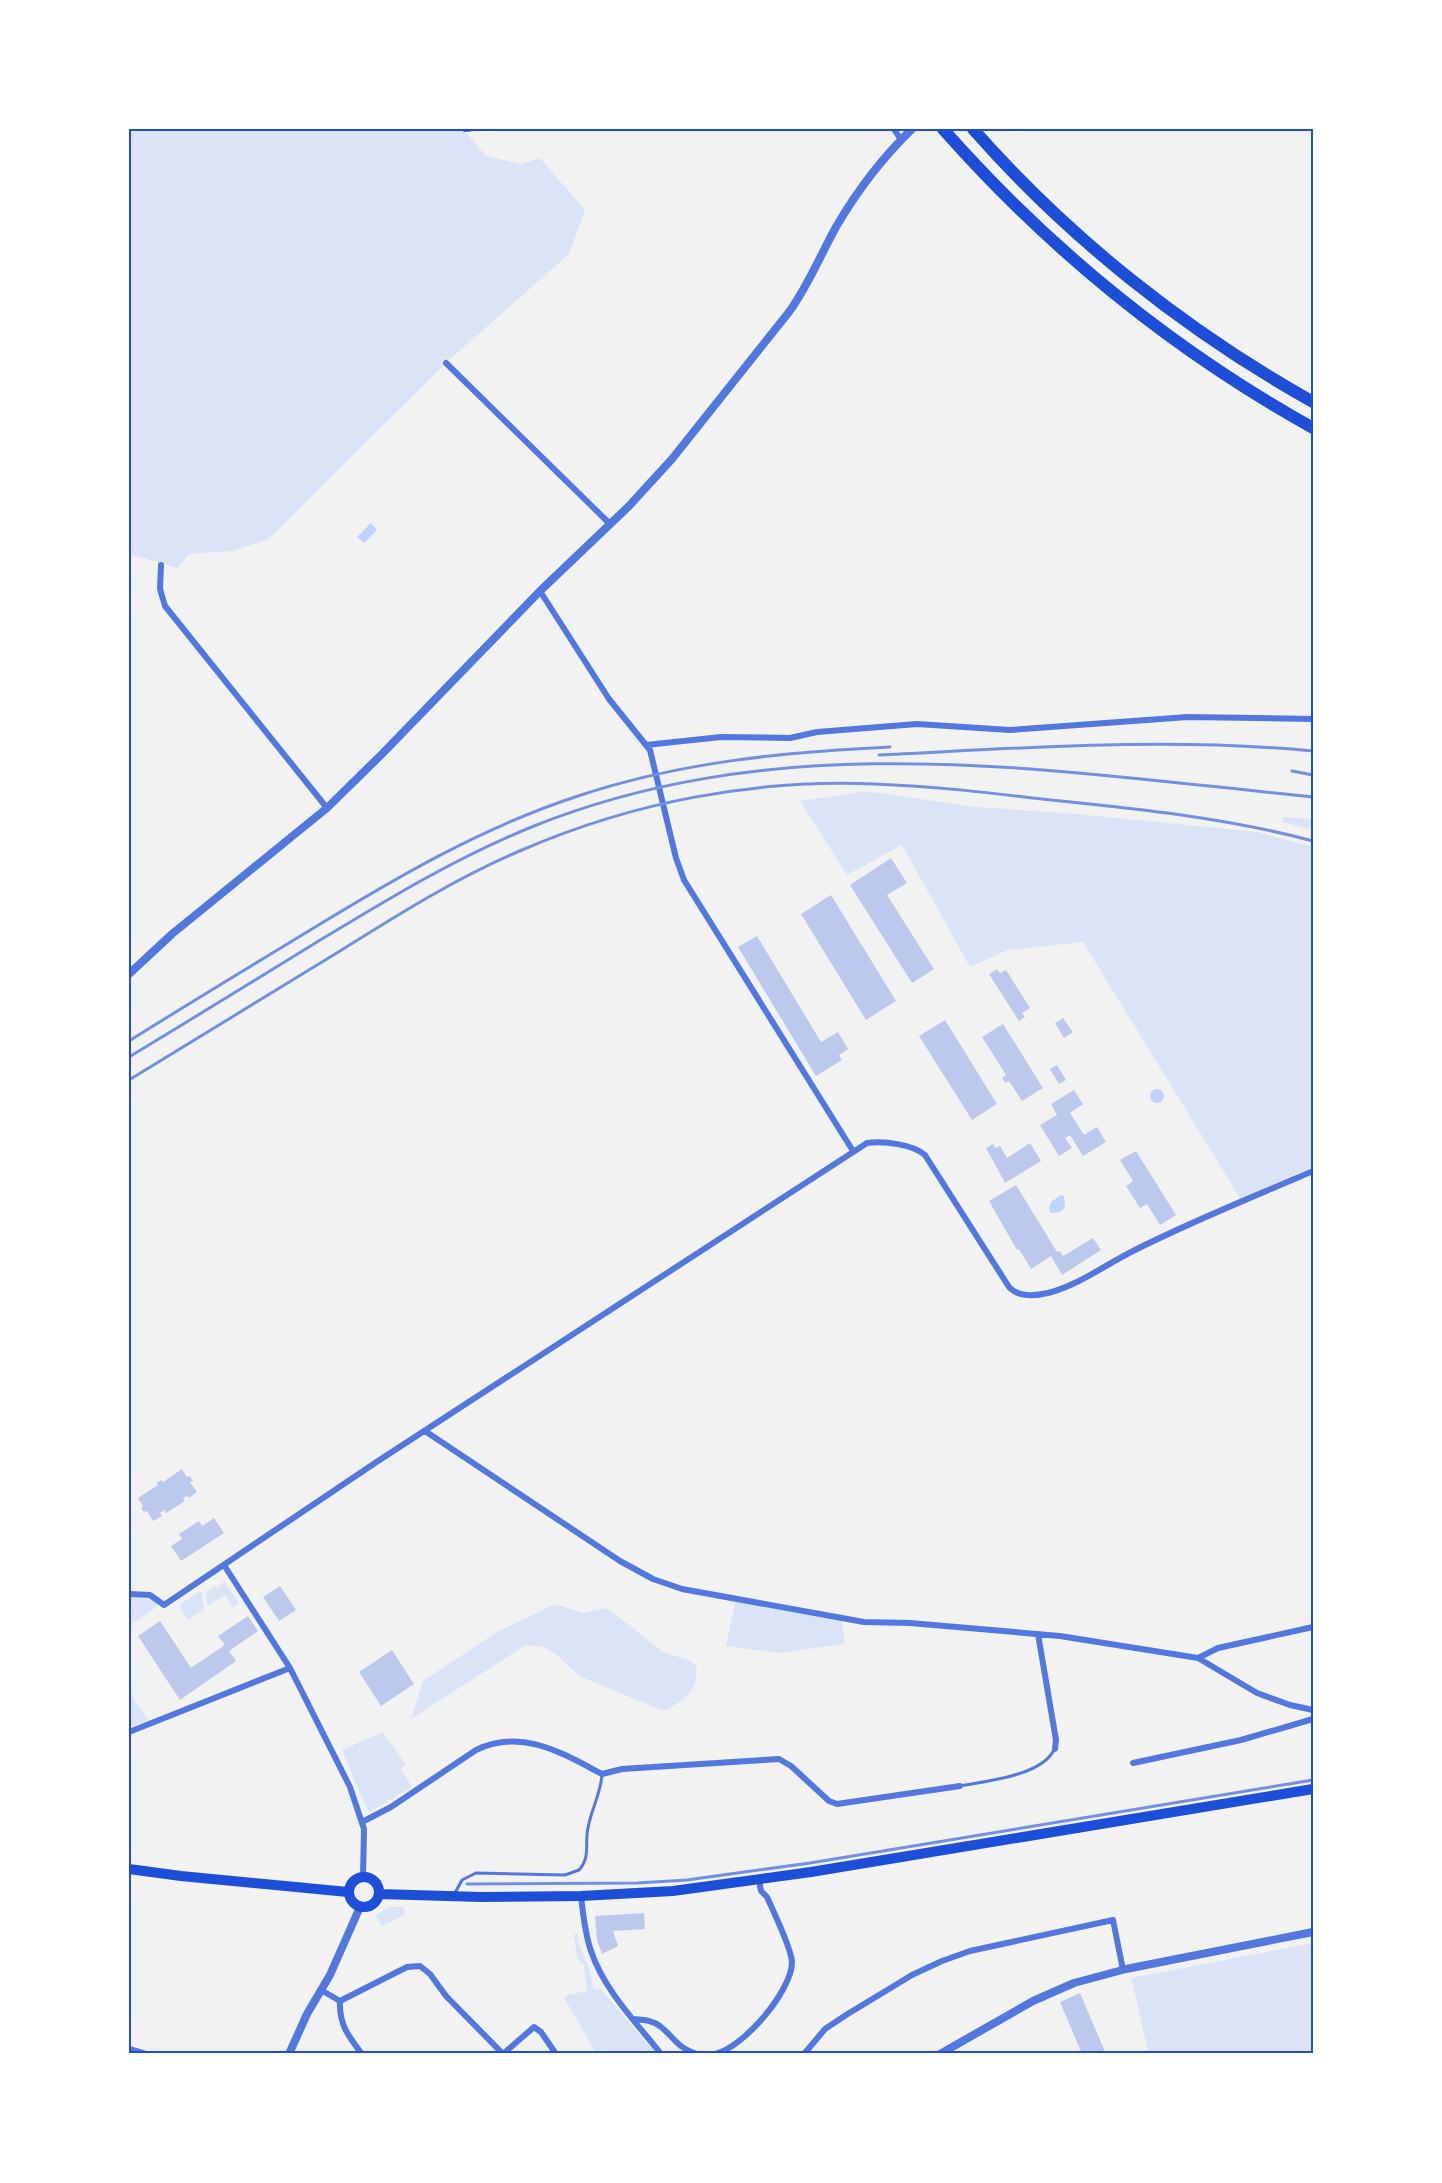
<svg xmlns="http://www.w3.org/2000/svg" width="1442" height="2183" font-family="'Archivo Narrow',sans-serif">
  <style>
    .green { fill: #dbe4f7 }
    .water { fill: #bfd3fe }
    .building { fill: #bdc9ec }
    .lines { fill: none; stroke-linecap: round; stroke-linejoin: round }
    .service { stroke: #5277de; stroke-width: 3 }
    .minor { stroke: #5277de; stroke-width: 6 }
    .tertiary { stroke: #5277de; stroke-width: 8 }
    .primary { stroke: #1d4ed8; stroke-width: 10 }
    .motorway { stroke: #1d4ed8; stroke-width: 12 }
    .rail { stroke: #7290e2; stroke-width: 3 }
    .neatline { fill: none; stroke: #1d4ed8; stroke-width: 2 }
  </style>
  <rect width="100%" height="100%" fill="#f2f2f2"/>
  <path class="green" d="M129 129H463L486 156 521 164 540 158 585 210 569 254 448 361 269 539 232 551 189 554 178 568 129 554Z
    M861 792 883 793 966 806 1077 814 1258 832 1313 847V1167L1240 1198 1083 942 1008 950 970 967 902 845 847 875 800 801Z
    M1283 817 1313 819V830L1282 822Z
    M224 1581 239 1603 233 1607 225 1595 207 1606 206 1592 216 1586 217 1590Z
    M200 1591 202 1592 204 1609 188 1620 179 1605Z
    M129 1597 153 1599 158 1606 129 1626Z
    M737 1602 842 1620 845 1644 779 1653 726 1646 735 1603Z
    M555 1604 583 1613 607 1608 663 1652 691 1661 696 1666C699 1691 686 1697 667 1710L659 1709 579 1676 556 1654 544 1647 526 1645 411 1719 423 1681 497 1632Z
    M129 1690 148 1720 129 1727Z
    M383 1732 406 1765 401 1769 412 1787 370 1812C365 1808 346 1760 342 1750Z
    M394 1907H404L405 1915 382 1926 376 1916 387 1908Z
    M576 1933C580 1938 578 1945 582 1951 589 1965 590 1973 594 1989H601L656 2054H600L596 2052 564 1998 567 1995 587 1991 584 1965 577 1959 574 1935Z
    M1313 1943V2054H1145L1144 2052 1148 2050 1131 1978Z"/>
  <path class="water" d="M371 523 377 530 364 543 357 537Z
    M1150 1096a7 7 0 1 1 14 0a7 7 0 1 1-14 0Z
    M1061 1195 1064 1196 1065 1208 1060 1212 1051 1213 1049 1209 1051 1202Z"/>
  <path class="building" d="M891 858 907 883 887 895 934 969 912 983 850 885Z
    M831 895 896 1001 866 1020 801 914Z
    M757 936 821 1042 838 1032 848 1049 839 1055 842 1060 816 1076 738 947Z
    M997 969 1000 973 1006 970 1030 1008 1022 1013 1025 1017 1019 1021 989 974Z
    M1063 1018 1073 1032 1064 1038 1055 1023Z
    M945 1020 997 1104 972 1120 919 1036Z
    M1003 1024 1043 1088 1022 1101 1009 1081 1006 1083 1002 1078 1006 1075 982 1037Z
    M1057 1065 1066 1080 1059 1084 1050 1069Z
    M1074 1090 1083 1104 1070 1113 1084 1135 1097 1127 1106 1142 1083 1156 1070 1135 1065 1138 1072 1148 1059 1156 1040 1125 1057 1115 1051 1104Z
    M1030 1143 1041 1161 1005 1183 986 1148 993 1144 995 1148 1000 1146 1007 1158Z
    M1136 1151 1176 1215 1160 1225 1147 1204 1140 1208 1126 1186 1133 1181 1120 1160Z
    M1016 1185 1057 1252 1060 1251 1063 1256 1093 1238 1101 1250 1062 1275 1051 1256 1031 1269 1019 1249 1017 1250 989 1201Z
    M182 1469 187 1477 190 1476 193 1481 190 1482 197 1492 189 1498 187 1496 183 1498 185 1501 166 1513 164 1510 160 1513 162 1516 153 1521 147 1511 144 1512 141 1508 143 1506 138 1498 158 1485 156 1483 161 1480 163 1482Z
    M214 1518 224 1533 181 1561 171 1546 182 1539 179 1534 199 1521 202 1526Z
    M280 1586 296 1610 279 1621 263 1597Z
    M248 1616 258 1631 229 1651 236 1661 180 1700 138 1636 160 1621 191 1668 225 1645 218 1636Z
    M392 1650 414 1684 381 1706 359 1672Z
    M644 1913 645 1929 613 1931 618 1946 602 1954 597 1940 595 1916Z
    M1080 1993 1106 2054H1082L1060 2002Z"/>
  <g class="lines">
    <path class="service" d="M960 1786C986 1781 1041 1776 1054 1750
      M455 1893 462 1880 476 1873 565 1875 579 1870C589 1859 586 1848 587 1834 589 1813 601 1795 602 1774"/>
    <path class="minor" d="M465 129H469
      M894 129 901 140
      M446 363 610 524
      M161 565 160 589 165 606 327 808
      M540 591 609 699 650 750 676 858 684 880 853 1151
      M646 745 721 737 790 738 817 732 917 724 1010 730 1188 717 1313 719
      M425 1431 620 1561 653 1579 682 1589 864 1622 910 1623 1060 1636 1198 1658 1257 1693 1290 1705 1313 1710
      M224 1565 290 1668 350 1787 364 1829 363 1877
      M129 1594 150 1595 164 1605 378 1461 867 1143C884 1141 912 1144 925 1155L1009 1287C1018 1297 1035 1296 1048 1293 1079 1285 1105 1265 1133 1251 1192 1221 1253 1197 1313 1171
      M1038 1634 1056 1740 1055 1749
      M1198 1658 1218 1648 1313 1627
      M129 1732 290 1668
      M1133 1763 1241 1740 1313 1719
      M362 1822 391 1807 476 1750C522 1728 562 1753 602 1774L622 1769 779 1759 791 1766 829 1801 837 1804 960 1786
      M581 1896C583 1914 585 1934 591 1951 604 1990 636 2022 661 2054
      M321 1990 340 2001 407 1967 420 1966 430 1974 446 1996 503 2054
      M340 2001C339 2024 348 2036 362 2054
      M633 2019C643 2020 653 2020 661 2027 676 2039 676 2047 697 2054
      M129 2049 146 2054
      M503 2054 534 2027 541 2032 556 2054
      M715 2054C743 2048 792 1991 792 1962 791 1947 774 1913 767 1897L761 1891 759 1880
      M804 2054 825 2029 846 2015 912 1975 942 1961 970 1951 1113 1920 1123 1970"/>
    <path class="tertiary" d="M129 974 172 934 327 808 383 753 540 591 629 506 672 459 789 312C808 286 820 256 836 227 857 191 882 158 912 129
      M289 2054 307 2014 330 1975 360 1907
      M940 2054 1033 2001 1074 1983 1126 1969 1313 1932"/>
    <path class="primary" d="M129 1869 181 1876 348 1892
      M349 1892a15 15 0 1 1 30 0a15 15 0 1 1-30 0Z
      M379 1894 481 1897 581 1896 673 1891 811 1872 1313 1789"/>
    <path class="motorway" d="M943 129C1049 249 1173 350 1313 428
      M973 129C1069 238 1186 331 1313 402"/>
    <path class="rail" d="M879 755C1024 748 1168 737 1313 751
      M1292 771 1313 775
      M129 1041C188 1004 248 968 307 932 394 879 480 828 578 796 680 762 784 752 890 747
      M129 1057C192 1019 255 980 317 942 388 899 457 857 534 826 787 725 1051 771 1313 797
      M129 1080C200 1037 270 994 340 951 399 914 458 877 522 850 633 802 754 779 874 784 933 786 992 793 1051 800 1140 809 1227 818 1313 841
      M467 1884 637 1883 687 1880 810 1863 1313 1780"/>
  </g>
  <rect width="1442" height="2183" fill="none" stroke="#ffffff" stroke-width="261"/>
  <rect x="130" y="130" width="1182" height="1922" class="neatline"/>
</svg>
